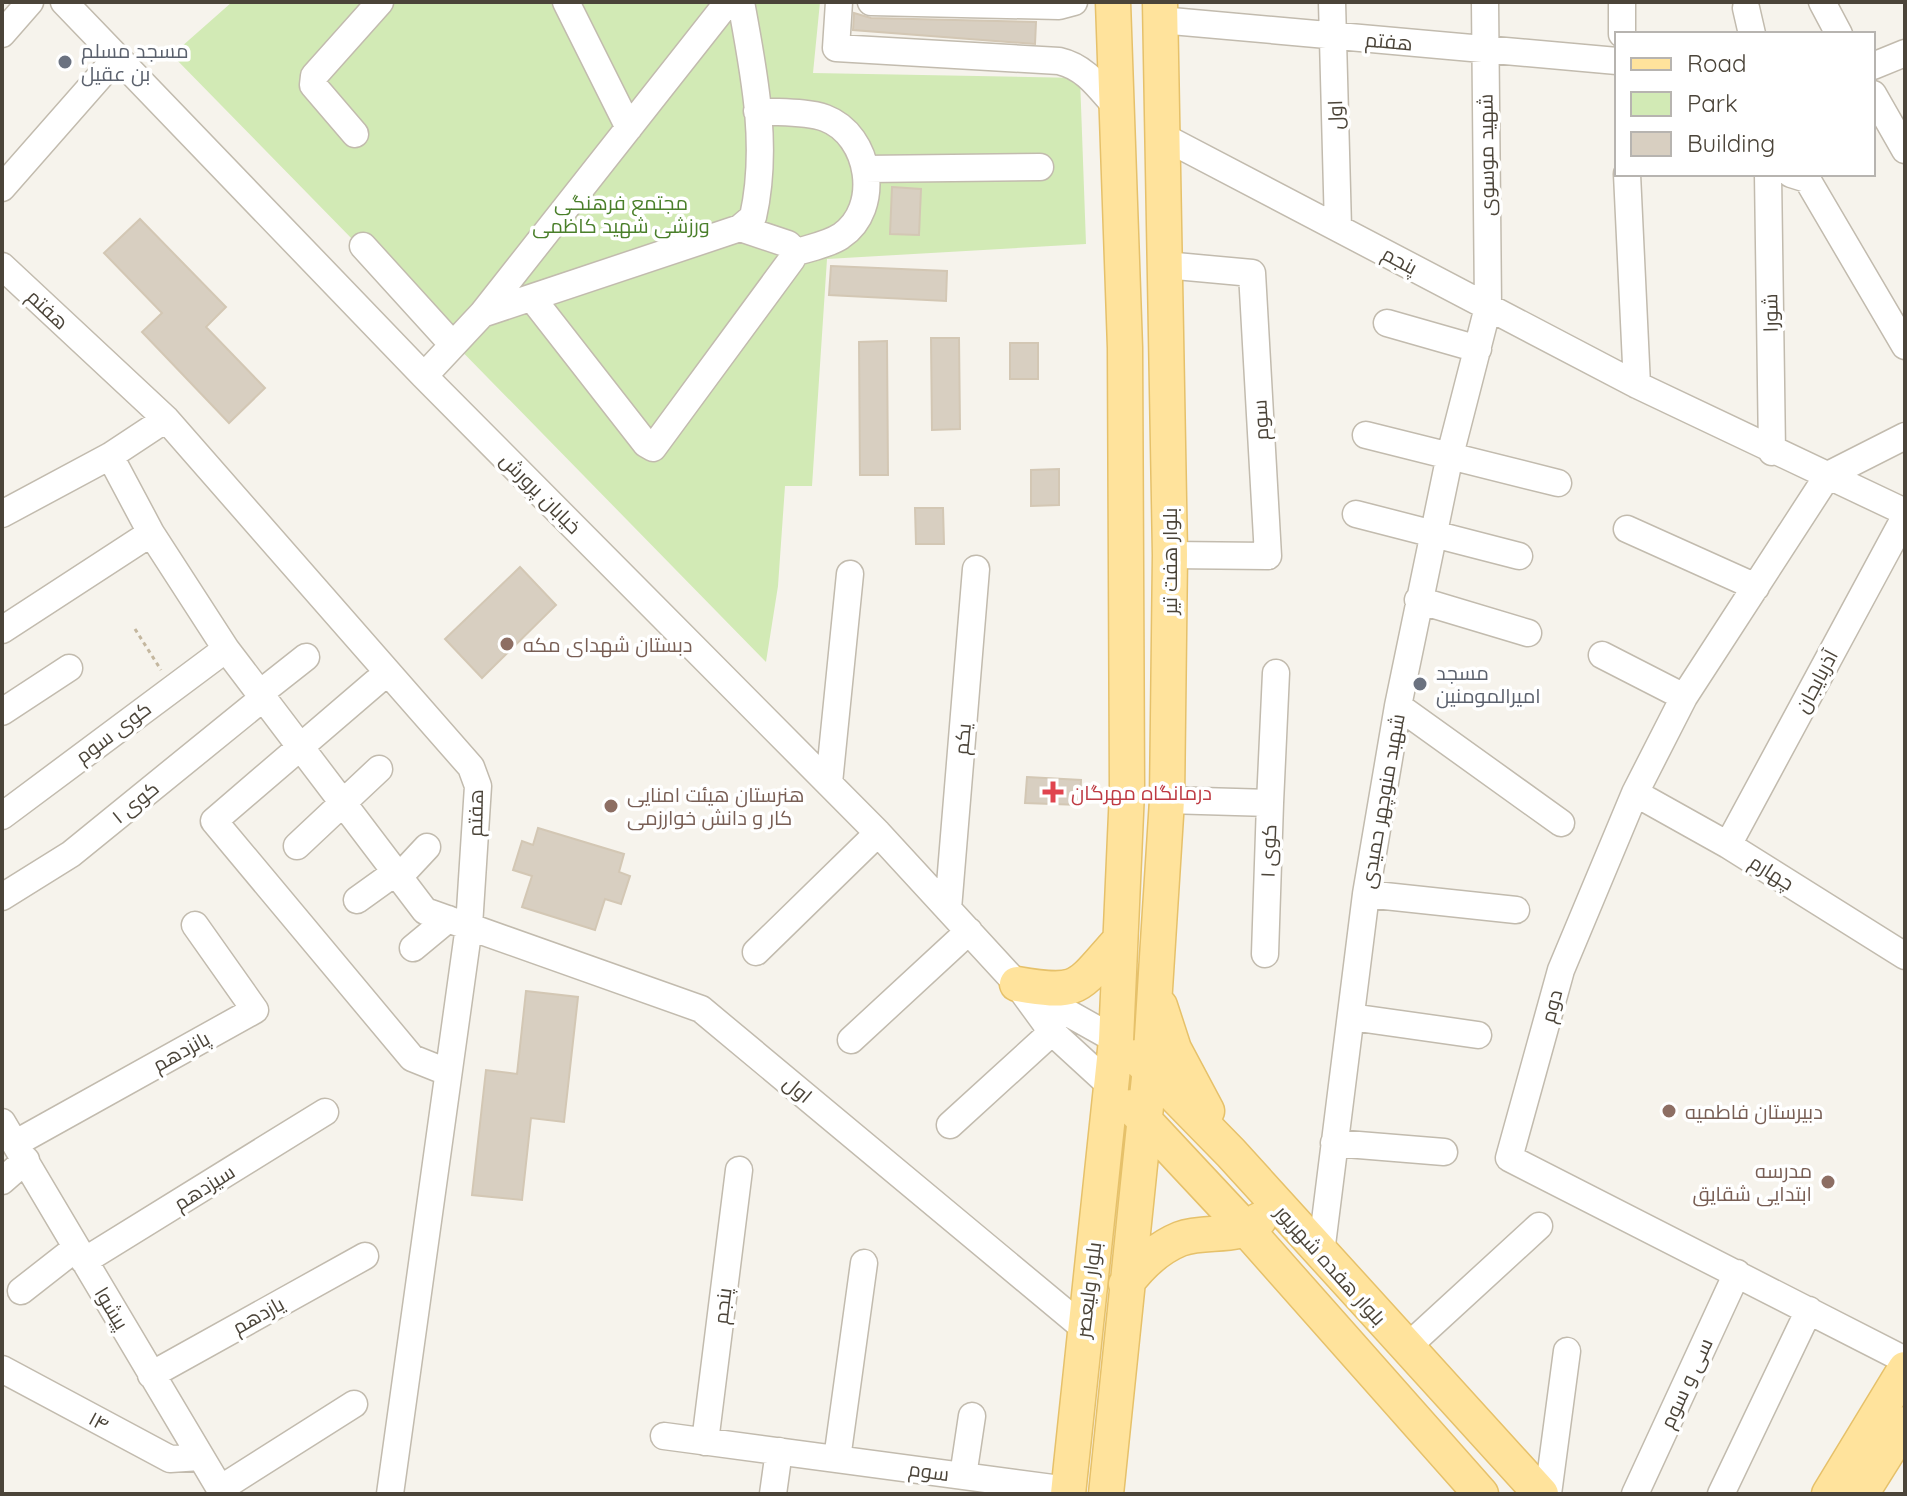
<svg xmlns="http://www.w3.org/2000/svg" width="1907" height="1496" font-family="Quicksand,Cairo,sans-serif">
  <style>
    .green { fill: #d2eab5 }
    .building { fill: #d8cfc1; stroke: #d3c7b4; stroke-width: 2 }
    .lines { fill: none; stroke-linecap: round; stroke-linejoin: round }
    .minor-casing { stroke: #c2bbae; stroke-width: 29 }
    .major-casing { stroke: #e6c16a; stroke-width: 37 }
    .path { stroke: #c4b79f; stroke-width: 3; stroke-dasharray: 4 4; stroke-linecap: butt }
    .minor { stroke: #fff; stroke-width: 26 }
    .major { stroke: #ffe39c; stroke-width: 34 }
    .worship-dot { fill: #6b7280; stroke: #fff; stroke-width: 3 }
    .education-dot { fill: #8d6e63; stroke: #fff; stroke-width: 3 }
    .health-dot { fill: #e0444e; stroke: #fff; stroke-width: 3 }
    .labels { text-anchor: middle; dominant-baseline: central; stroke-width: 7; stroke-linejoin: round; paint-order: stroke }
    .street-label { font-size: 20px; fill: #4b4439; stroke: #fff }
    .worship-label { font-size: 20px; fill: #5b616d; stroke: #fff; text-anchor: start }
    .park-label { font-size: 20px; fill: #4a7f2a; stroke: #fff }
    .education-label { font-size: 20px; fill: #785e54; stroke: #fff; text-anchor: start }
    .health-label { font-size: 20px; fill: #be3a42; stroke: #fff; text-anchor: start }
  </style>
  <rect width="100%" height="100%" fill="#f6f3ec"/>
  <path class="green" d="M232 2H820L813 73 1080 78 1086 244 827 259 812 486H785L778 586 766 662 172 55Z"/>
  <path class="building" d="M854 13 871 18 1036 22 1035 44 853 30Z
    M892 187 921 189 919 235 890 234Z
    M140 219 226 307 206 327 265 388 229 423 142 332 162 313 104 253Z
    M831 266 947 271 946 301 829 295Z
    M931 338H959L960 429 932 430Z
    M887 341 888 475H860L859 342Z
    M1010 343H1038V379H1010Z
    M1059 469V505L1031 506V470Z
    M915 508H943L944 544H916Z
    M520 567 556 605 482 678 445 639Z
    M1027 777 1081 780 1080 805 1025 803Z
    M538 828 624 854 619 872 630 876 621 904 605 899 595 930 522 907 532 876 513 870 522 841 533 845Z
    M526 991 578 997 564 1122 531 1118 522 1200 472 1195 486 1070 517 1074Z"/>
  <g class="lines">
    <g class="minor-casing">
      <path id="minor" d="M64 2 424 376 878 833 1017 984 1052 1032 1112 1087
        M566 2 629 128
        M839 2 836 48 1059 61C1086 67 1100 89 1117 108
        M871 2 1059 6 1074 2
        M1332 2 1338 228
        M1822 2 1839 34
        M1746 8 1752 34
        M1160 20 1617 61
        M2 34 30 2
        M1622 34V2
        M1873 66 1905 53
        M1873 94 1905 150
        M757 111C778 113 806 111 825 118 871 135 882 209 841 236 828 245 808 248 794 253
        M355 134 313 85 314 76 380 2
        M1162 136 1637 385 1905 512
        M865 169 1040 167
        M1627 174 1637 385
        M1768 174 1772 452
        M1791 174 1807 179 1905 346
        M2 188 117 57
        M363 246 453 345
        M1165 265 1252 273 1268 556 1170 555
        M2 266 166 419 471 767 478 786 469 926 390 1494
        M532 298 646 444 653 448 792 259 793 249 788 244 740 228
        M482 314 740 228 753 217C769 146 754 73 741 2
        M1387 323 1478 349
        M424 376 482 314 728 2
        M1366 435 1558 483
        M1905 436 1828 475 1684 697 1635 793 1561 970 1509 1158 1905 1360
        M110 456 151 533 226 649 425 911 701 1009 1084 1328
        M2 514 110 456 166 419
        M1356 514 1519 556
        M1627 529 1756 587
        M1418 600 1528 633
        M2 630 151 533
        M1602 655 1684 697
        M376 682 214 821 412 1058 447 1072
        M259 694 306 657
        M1398 706 1561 823
        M2 712 69 668
        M829 783 850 574
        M1635 793 1728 845 1905 956
        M1167 800 1270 803 1265 954
        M1270 803 1276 673
        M2 816 226 649
        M1728 845 1905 517
        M297 846 379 769
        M399 877 427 847
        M1366 894 1516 910
        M2 897 71 854 263 698
        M357 900 396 872
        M948 909 976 569
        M413 948 448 919
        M756 952 878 833
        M1027 990 1116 1040
        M1351 1017 1478 1035
        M851 1040 969 931
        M2 1122 223 1494
        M950 1125 1052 1032
        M16 1143 255 1010 195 925
        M1334 1143 1444 1152
        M2 1181 26 1160
        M1321 1253 1366 894 1398 706 1450 455 1488 307 1485 2
        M84 1261 325 1112
        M21 1291 76 1248
        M1406 1348 1539 1226
        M2 1369 170 1459 200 1457
        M151 1375 365 1256
        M664 1436 1068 1490
        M705 1442 739 1170
        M837 1459 864 1263
        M963 1476 972 1416
        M220 1489 354 1404
        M773 1494 779 1451
        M1548 1494 1567 1351
        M1635 1494 1737 1273
        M1721 1494 1809 1310"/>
    </g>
    <g class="major-casing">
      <path id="major" d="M1017 984C1080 995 1077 988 1118 942
        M1160 1006 1174 1049 1207 1111
        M1137 1057 1231 1153 1541 1494
        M1132 1107 1248 1231 1481 1494
        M1126 1284C1140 1265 1158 1248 1180 1239 1207 1229 1239 1240 1259 1220
        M1068 1494 1116 1040 1127 791 1125 348 1113 2
        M1106 1494 1150 1068 1167 800 1170 555 1160 2
        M1829 1494 1905 1369
        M1861 1494 1905 1424"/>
    </g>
    <path class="path" d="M135 629 161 670"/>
    <use href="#minor" class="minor"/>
    <use href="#major" class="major"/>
  </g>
  <g class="worship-dot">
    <circle cx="65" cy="62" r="8"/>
    <circle cx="1420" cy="684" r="8"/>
  </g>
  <g class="education-dot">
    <circle cx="507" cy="644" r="8"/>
    <circle cx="611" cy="806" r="8"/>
    <circle cx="1669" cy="1111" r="8"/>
    <circle cx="1828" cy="1182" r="8"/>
  </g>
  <path class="health-dot" d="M1049 780h8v8h8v8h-8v8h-8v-8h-8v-8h8z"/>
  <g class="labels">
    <g class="street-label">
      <text transform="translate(1389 41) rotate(5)">هفتم</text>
      <text transform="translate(1335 115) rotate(-92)">اول</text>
      <text transform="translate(1486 155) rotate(-91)">شهید موسوی</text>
      <text transform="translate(1400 260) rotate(28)">پنجم</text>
      <text transform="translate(48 309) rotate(43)">هفتم</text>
      <text transform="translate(1770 313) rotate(-91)">شورا</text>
      <text transform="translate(1260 420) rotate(-93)">سوم</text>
      <text transform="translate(541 493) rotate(45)">خیابان پرورش</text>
      <text transform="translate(1169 561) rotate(-90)">بلوار هفت تیر</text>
      <text transform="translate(1816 681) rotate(-62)">آذربایجان</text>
      <text transform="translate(113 732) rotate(-37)">کوی سوم</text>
      <text transform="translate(962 739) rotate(-85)">یکم</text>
      <text transform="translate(1382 801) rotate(-80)">شهبد منوچهر حمیدی</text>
      <text transform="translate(135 802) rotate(-39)">کوی ۱</text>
      <text transform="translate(475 813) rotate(-89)">هفتم</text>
      <text transform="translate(1268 851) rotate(-88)">کوی ۱</text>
      <text transform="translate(1772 872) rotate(32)">چهارم</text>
      <text transform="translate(1551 1006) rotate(-75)">دوم</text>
      <text transform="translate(181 1051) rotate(-29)">پانزدهم</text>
      <text transform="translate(798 1089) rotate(40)">اول</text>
      <text transform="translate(204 1187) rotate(-32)">سیزدهم</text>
      <text transform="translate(1331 1265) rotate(48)">بلوار هفده شهریور</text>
      <text transform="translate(1088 1290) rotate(-83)">بلوار ولیعصر</text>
      <text transform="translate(722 1306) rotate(-83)">پنجم</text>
      <text transform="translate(112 1308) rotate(59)">پیشوا</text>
      <text transform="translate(258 1315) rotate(-29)">یازدهم</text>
      <text transform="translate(1686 1383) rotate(-65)">سی و سوم</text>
      <text transform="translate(99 1421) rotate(28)">۱۴</text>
      <text transform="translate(929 1471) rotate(8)">سوم</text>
    </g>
    <g class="worship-label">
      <text x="81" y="50">مسجد مسلم<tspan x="81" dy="23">بن عقیل</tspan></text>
      <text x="1436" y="672">مسجد<tspan x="1436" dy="23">امیرالمومنین</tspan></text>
    </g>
    <g class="park-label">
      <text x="621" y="202">مجتمع فرهنگی<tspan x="621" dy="23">ورزشی شهید کاظمی</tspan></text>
    </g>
    <g class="education-label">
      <text x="523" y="644">دبستان شهدای مکه</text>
      <text x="627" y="794">هنرستان هیئت امنایی<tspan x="627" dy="23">کار و دانش خوارزمی</tspan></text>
      <text x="1685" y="1111">دبیرستان فاطمیه</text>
      <text x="1812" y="1170" text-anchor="end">مدرسه<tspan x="1812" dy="23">ابتدایی شقایق</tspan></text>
    </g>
    <g class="health-label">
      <text x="1071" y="792">درمانگاه مهرگان</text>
    </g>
  </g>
  <rect width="1907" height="1496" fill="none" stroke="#4b4439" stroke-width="8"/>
  <rect x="1615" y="32" width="260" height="144" fill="#ffffff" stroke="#b7b4b0" stroke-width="2"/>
  <rect x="1631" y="58" width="40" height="12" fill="#ffe39c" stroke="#b7b4b0" stroke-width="2"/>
  <text x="1687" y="72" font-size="24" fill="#4b4439">Road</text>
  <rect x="1631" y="92" width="40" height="24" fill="#d2eab5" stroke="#b7b4b0" stroke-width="2"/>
  <text x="1687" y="112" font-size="24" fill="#4b4439">Park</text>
  <rect x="1631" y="132" width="40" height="24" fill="#d8cfc1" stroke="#b7b4b0" stroke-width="2"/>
  <text x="1687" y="152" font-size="24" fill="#4b4439">Building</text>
</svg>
